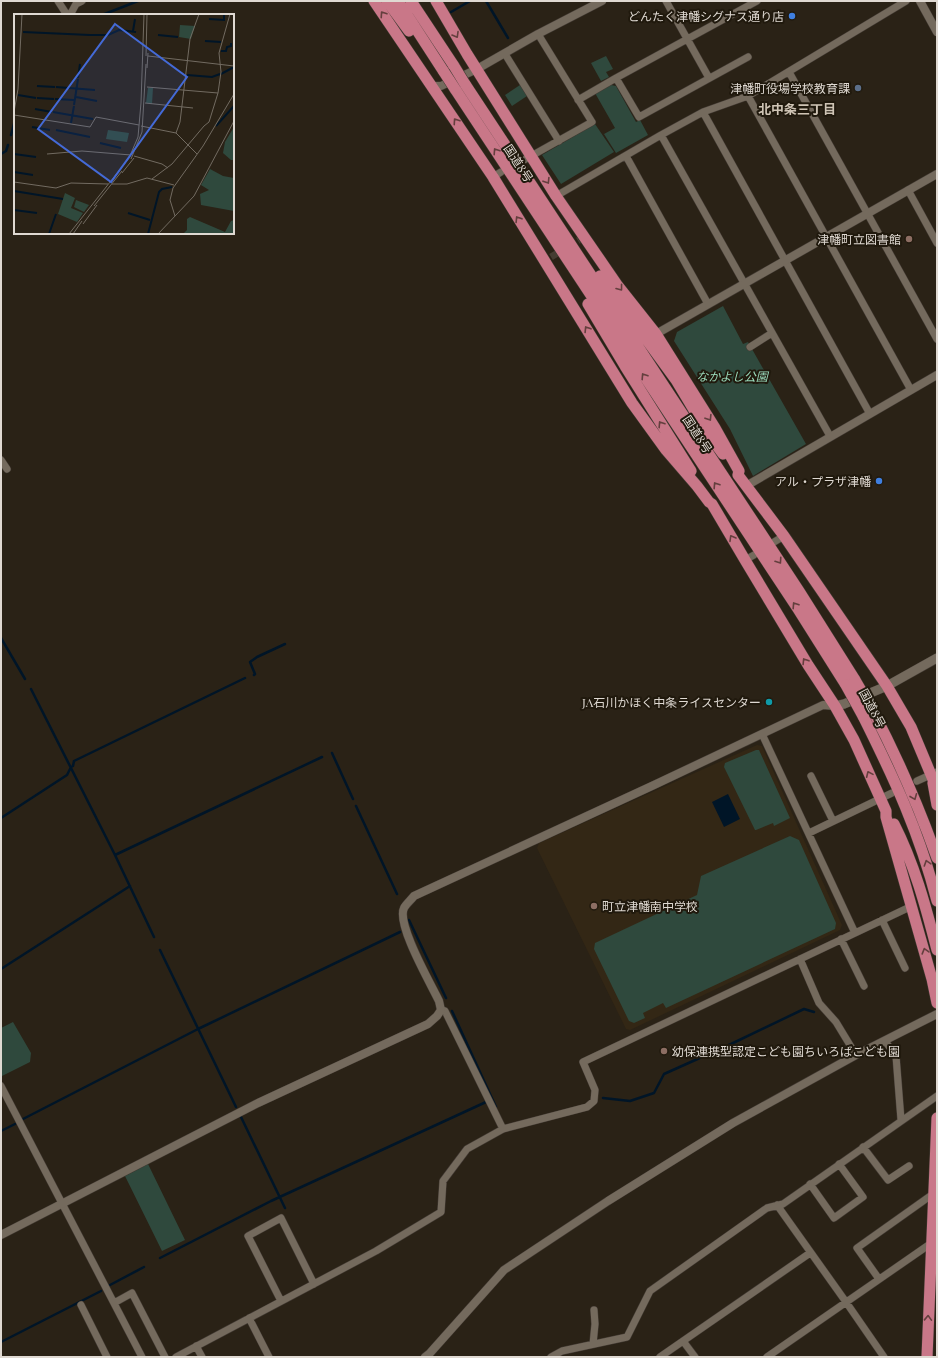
<svg xmlns="http://www.w3.org/2000/svg" width="938" height="1358" font-family="'Playfair Display','Noto Sans JP',serif">
  <style>
    .built { fill: #332715 }
    .green { fill: #2f493d }
    .water { fill: #001527 }
    .lines { fill: none; stroke-linecap: round; stroke-linejoin: round }
    .stream { stroke: #001527; stroke-width: 2.5 }
    .minor-tunnel { stroke: #453d32; stroke-width: 7; stroke-dasharray: 7 3.5; stroke-linecap: butt }
    .minor-casing { stroke: #443c35; stroke-width: 8 }
    .tertiary-casing { stroke: #443c35; stroke-width: 9 }
    .secondary-casing { stroke: #443c35; stroke-width: 10 }
    .trunk-casing { stroke: #443c35; stroke-width: 12 }
    .minor { stroke: #746a5d; stroke-width: 7 }
    .tertiary { stroke: #746a5d; stroke-width: 8 }
    .secondary { stroke: #746a5d; stroke-width: 9 }
    .trunk { stroke: #c97788; stroke-width: 11 }
    .trunk-bridge-casing { stroke: #443c35; stroke-width: 12; stroke-linecap: butt }
    .trunk-bridge { stroke: #c97788; stroke-width: 11 }
    .oneway { stroke: #643f3e }
    .shop-dot { fill: #3f7fe0; stroke: #20190d; stroke-width: 1.5 }
    .service-dot { fill: #5c6f8a; stroke: #20190d; stroke-width: 1.5 }
    .education-dot { fill: #8d6e63; stroke: #20190d; stroke-width: 1.5 }
    .culture-dot { fill: #0f9aa8; stroke: #20190d; stroke-width: 1.5 }
    .labels { text-anchor: middle; dominant-baseline: central; stroke-width: 4; stroke-linejoin: round; paint-order: stroke }
    .poi-label { font-size: 12px; fill: #dfd9d2; stroke: #20190d; text-anchor: end }
    .street-label { font-size: 12px; fill: #dfd9d2; stroke: #20190d }
    .park-label { font-size: 12px; font-style: italic; fill: #9adbbc; stroke: #20190d }
    .neighbourhood-label { font-size: 13px; font-weight: bold; fill: #cfc4b5; stroke: #20190d }
    .inset-river { fill: none; stroke: #001527; stroke-width: 2 }
    .inset-road { fill: none; stroke: #726b61; stroke-width: 1 }
    .view { fill: #446ad7; fill-opacity: 0.15; stroke: #446ad7; stroke-width: 2 }
    .inset-edge { fill: none; stroke: #dfd9d2; stroke-width: 2 }
  </style>
  <rect width="100%" height="100%" fill="#2a2216"/>
  <path class="built" d="M757 745 762 746 842 925 840 930 630 1030 626 1029 537 848 539 843Z"/>
  <path class="green" d="M606 56 613 69 606 72 609 77 601 81 591 63Z
    M520 85 527 96 512 106 505 95Z
    M611 85 616 86 636 122 640 120 648 135 616 153 604 134 615 128 595 93Z
    M595 124 614 152 561 184 542 155Z
    M723 306 743 344 748 342 806 444 753 476 730 429 674 341 677 332Z
    M756 750H759L790 818 774 826 773 823 756 830H755L724 767 725 763Z
    M790 836 799 840 836 923 835 929 666 1008 663 1003 643 1013 645 1018 634 1023 629 1021 594 949 595 943 697 895 701 876Z
    M13 1022 31 1053 30 1062 2 1076 1 1028Z
    M148 1164 185 1240 162 1251 125 1176Z"/>
  <path class="water" d="M728 794 740 819 724 827 712 802Z"/>
  <g class="lines">
    <path class="stream" d="M486 1 508 38
      M451 12 470 1
      M102 15 138 1
      M11 135 15 120
      M1 154 6 151 8 145
      M1 638 25 679
      M254 675 255 674 250 662 257 657 285 644
      M31 689 115 855 154 937
      M332 753 353 799
      M356 806 397 894
      M1 818 67 775 71 767 73 766 74 761 245 678
      M115 855 322 757
      M409 920 446 998
      M160 950 236 1107
      M1 969 130 886
      M452 1011 496 1107
      M603 1098 630 1101 654 1093 664 1074 731 1044 804 1009 814 1012
      M241 1117 285 1208
      M23 1119 198 1029 400 932
      M1 1131 15 1124
      M160 1258 271 1201 486 1102
      M110 1285 144 1267
      M1 1342 101 1291"/>
    <path class="minor-tunnel" d="M551 257 579 240"/>
    <g class="minor-casing">
      <path id="minor" d="M58 1 67 15
        M666 1 709 78
        M70 15 76 4 82 1
        M505 54 559 141
        M748 57 639 117 616 78 757 1
        M789 72 937 339
        M748 96 911 390
        M578 100 616 78
        M703 112 870 414
        M661 135C718 235 773 336 830 436
        M626 156 708 304
        M524 160 592 122 538 34
        M493 177 501 172
        M908 190 937 243
        M556 196 661 135 703 112 748 96 906 1
        M750 347 772 333
        M1 460 7 469
        M774 542 784 536
        M745 560 754 555
        M762 734 855 933
        M811 776 833 821
        M917 781 937 772
        M809 833 892 793
        M882 920 905 968
        M841 939 864 986
        M800 959 819 1003 836 1022 856 1055
        M441 1010 445 1011 503 1129
        M885 1041 896 1056 901 1120
        M1 1086 142 1357
        M863 1147 888 1180 909 1166
        M810 1184 834 1218 863 1197 839 1164
        M777 1205 846 1302 884 1357
        M879 1279 857 1248 933 1194
        M281 1301 248 1236 281 1218 314 1284
        M114 1303 132 1293 165 1357
        M81 1305 107 1357
        M249 1318 269 1357
        M683 1341 695 1357
        M593 1344 595 1324 594 1310
        M196 1346 202 1357
        M176 1357 376 1251 441 1212 443 1181 467 1149 503 1129 587 1107 594 1101 595 1090 583 1062 912 906
        M551 1357 562 1351 627 1337 650 1291 767 1208 783 1204 937 1096
        M660 1357 810 1253
        M767 1357 933 1242"/>
    </g>
    <g class="tertiary-casing">
      <path id="tertiary" d="M920 1 937 32
        M433 86H441L477 69 538 34 602 1
        M656 334 937 174
        M746 486 937 375
        M1 1235 258 1103 428 1024 437 1016 441 1010 439 1001C431 984 396 924 404 908 406 904 411 900 414 896L654 785 823 705 835 706
        M425 1357 430 1353 504 1270 608 1201 733 1123 856 1055 937 1014"/>
    </g>
    <g class="secondary-casing">
      <path id="secondary" d="M835 706 844 704 887 686 937 658"/>
    </g>
    <g class="trunk-casing">
      <path id="trunk" d="M374 1 493 177 632 403 666 450 697 486 709 502 712 504 745 560 808 665 835 706 854 740 886 811V817L932 979 937 1003
        M387 1 409 31
        M398 1 444 72
        M411 1 454 66
        M436 1 467 54 556 196 618 286 656 334 715 428 739 471 738 475 784 536 887 686 911 727 937 789
        M465 84 799 591 855 680
        M455 89 798 609 846 685
        M600 276 676 380 709 435 723 454
        M588 304 625 366 691 471
        M873 711C898 759 919 807 937 858
        M863 716C894 778 920 834 937 901
        M933 783 937 805
        M894 824C914 863 926 907 937 950
        M927 1357 937 1118"/>
    </g>
    <use href="#minor" class="minor"/>
    <use href="#tertiary" class="tertiary"/>
    <use href="#secondary" class="secondary"/>
    <use href="#trunk" class="trunk"/>
    <g class="trunk-bridge-casing">
      <path id="trunk-bridge" d="M454 66 465 84
        M444 72 455 89
        M855 680 873 711
        M846 685 863 716"/>
    </g>
    <use href="#trunk-bridge" class="trunk-bridge"/>
  </g>
  <defs><path id="oneway-chevron" d="M-2-3.5L2.5 0L-2 3.5" fill="none" stroke-width="1.6" stroke-linecap="round" stroke-linejoin="round"/></defs>
  <g class="oneway">
    <use href="#oneway-chevron" transform="translate(383 14) rotate(-124)"/>
    <use href="#oneway-chevron" transform="translate(456 35) rotate(60)"/>
    <use href="#oneway-chevron" transform="translate(456 121) rotate(-124)"/>
    <use href="#oneway-chevron" transform="translate(496 151) rotate(-123)"/>
    <use href="#oneway-chevron" transform="translate(547 181) rotate(58)"/>
    <use href="#oneway-chevron" transform="translate(518 219) rotate(-122)"/>
    <use href="#oneway-chevron" transform="translate(620 288) rotate(53)"/>
    <use href="#oneway-chevron" transform="translate(587 329) rotate(-122)"/>
    <use href="#oneway-chevron" transform="translate(644 376) rotate(-123)"/>
    <use href="#oneway-chevron" transform="translate(709 418) rotate(58)"/>
    <use href="#oneway-chevron" transform="translate(661 424) rotate(-123)"/>
    <use href="#oneway-chevron" transform="translate(716 485) rotate(-123)"/>
    <use href="#oneway-chevron" transform="translate(732 538) rotate(-120)"/>
    <use href="#oneway-chevron" transform="translate(779 561) rotate(56)"/>
    <use href="#oneway-chevron" transform="translate(795 605) rotate(-123)"/>
    <use href="#oneway-chevron" transform="translate(805 661) rotate(-122)"/>
    <use href="#oneway-chevron" transform="translate(869 774) rotate(-114)"/>
    <use href="#oneway-chevron" transform="translate(914 797) rotate(68)"/>
    <use href="#oneway-chevron" transform="translate(927 863) rotate(-108)"/>
    <use href="#oneway-chevron" transform="translate(925 951) rotate(-106)"/>
    <use href="#oneway-chevron" transform="translate(928 1318) rotate(-88)"/>
  </g>
  <g class="shop-dot">
    <circle cx="792" cy="16" r="4"/>
    <circle cx="879" cy="481" r="4"/>
  </g>
  <circle class="service-dot" cx="858" cy="88" r="4"/>
  <g class="education-dot">
    <circle cx="909" cy="239" r="4"/>
    <circle cx="594" cy="906" r="4"/>
    <circle cx="664" cy="1051" r="4"/>
  </g>
  <circle class="culture-dot" cx="769" cy="702" r="4"/>
  <g class="labels">
    <g class="poi-label">
      <text x="784" y="16">どんたく津幡シグナス通り店</text>
      <text x="850" y="88">津幡町役場学校教育課</text>
      <text x="901" y="239">津幡町立図書館</text>
      <text x="871" y="481">アル・プラザ津幡</text>
      <text x="761" y="702">JA石川かほく中条ライスセンター</text>
      <text x="602" y="906" text-anchor="start">町立津幡南中学校</text>
      <text x="672" y="1051" text-anchor="start">幼保連携型認定こども園ちいろばこども園</text>
    </g>
    <g class="street-label">
      <text transform="translate(519 163) rotate(57)">国道8号</text>
      <text transform="translate(698 434) rotate(57)">国道8号</text>
      <text transform="translate(873 708) rotate(62)">国道8号</text>
    </g>
    <g class="park-label">
      <text x="732" y="376">なかよし公園</text>
    </g>
    <g class="neighbourhood-label">
      <text x="797" y="108">北中条三丁目</text>
    </g>
  </g>
  <g transform="translate(14 14)">
    <rect width="220" height="220" fill="#2a2216"/>
    <path d="M166 11 181 12 177 25 165 23ZM134 74H139L138 90 132 89ZM220 113V146H217L209 139 211 128ZM94 116 115 119 113 128 92 125ZM196 155 209 162 220 164V197L187 191 186 180 195 176 187 171ZM51 179 61 184 57 194 69 199 63 208 44 200ZM62 186 75 191 70 198 60 193ZM176 203 211 218 217 207 220 206V220H169L173 216V205Z" fill="#2f493d"/>
    <path class="inset-river" d="M195 5 210 6V0M119 17 121 5M9 18 76 21M76 21H93M94 21 105 16 122 18M144 21 164 23M191 27 207 28M207 37H212L213 33 217 32V29M207 60 220 53M173 61 198 63 206 60M64 64 66 50M23 72 41 73M42 73 81 76M4 81 22 84M62 83 83 87M23 84 40 85M41 85 60 86M60 91 64 65M21 95 38 98M39 98 79 105M57 109 60 92M202 112 220 92M18 113 36 116M42 116 76 123M86 129 107 134M0 140 22 143M0 158 19 161M0 177 49 185M0 196 23 199M114 199 136 206M35 220 42 200M134 220 145 178 148 175 158 173"/>
    <path class="inset-road" d="M132 42 133 0M134 42 220 52M133 54 134 39M133 73 204 79M131 89 179 94M0 98 4 75 8 0M0 101 76 113 82 103 125 111M127 112 162 119 183 140M162 119 166 108 176 25 185 0M33 140 68 137 117 141M120 142 148 150 154 154M117 145 128 118 132 50M108 159 120 144M138 165 158 150 190 112 195 108 204 79 207 58 205 39 216 0M0 168 42 174 57 169 94 170M98 170H113L133 164 160 171M80 192 108 157M161 202 156 186 159 174 189 132 220 80M69 210 83 191M55 220 115 144 124 123 127 89 130 0M59 220 68 207M144 220 180 182 220 107"/>
    <path class="view" d="M101 10 173 63 97 168 24 115Z"/>
    <rect width="220" height="220" class="inset-edge"/>
  </g>
  <rect width="938" height="1358" fill="none" stroke="#dfd9d2" stroke-width="4"/>
</svg>
